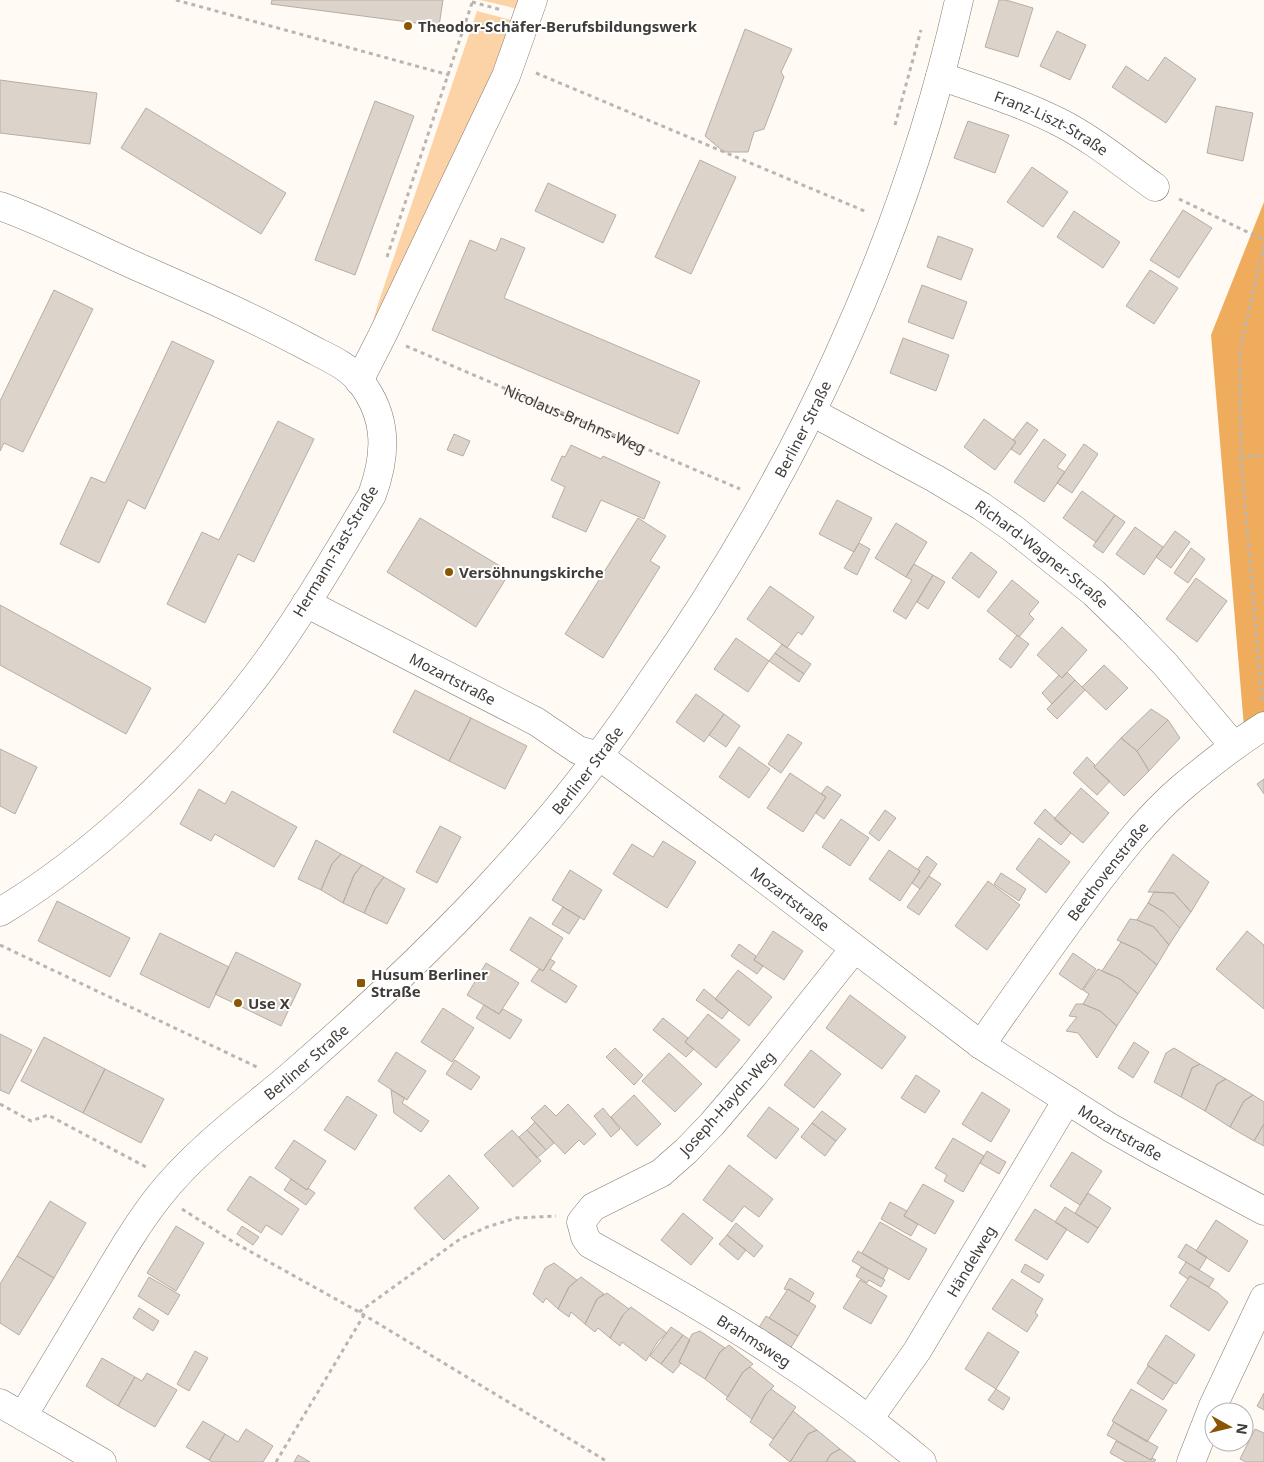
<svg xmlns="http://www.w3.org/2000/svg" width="1264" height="1462" font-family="'Noto Sans',sans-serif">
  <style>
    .green { fill: #fcd3a7 }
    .forest { fill: #efac5d }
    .building { fill: #dcd3ca; stroke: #b6aea6 }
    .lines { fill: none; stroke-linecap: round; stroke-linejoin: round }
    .minor-casing { stroke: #817a72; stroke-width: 29 }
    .path { stroke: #bab5b0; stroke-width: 3; stroke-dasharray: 4 4; stroke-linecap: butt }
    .minor { stroke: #fff; stroke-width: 28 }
    .poi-dot { fill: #8b5604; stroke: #fff; stroke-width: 2 }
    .labels { text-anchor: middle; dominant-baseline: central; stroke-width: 4; stroke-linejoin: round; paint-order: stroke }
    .poi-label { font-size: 15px; font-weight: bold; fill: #403c39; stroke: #fff; text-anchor: start }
    .street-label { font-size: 15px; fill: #403c39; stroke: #fff }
  </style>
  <rect width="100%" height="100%" fill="#fffaf4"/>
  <path class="green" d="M480 0H521L518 9Z
    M477 11 515 21 459 164 383 325 373 322 377 307Z"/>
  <path class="forest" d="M1264 202V717L1244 727 1211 335Z"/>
  <path class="building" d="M272 0H443L439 26 271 4Z
    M999 0H1006L1033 8 1018 57 985 47Z
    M745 29 792 49 781 72 784 77 764 129 754 132 748 152H724L705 136Z
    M1057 31 1086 45 1070 80 1040 66Z
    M1165 57 1196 79 1166 123 1112 87 1126 66 1148 81Z
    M0 80 97 93 90 144 0 133Z
    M375 101 414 116 355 275 315 260Z
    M1216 106 1253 113 1243 161 1207 153Z
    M146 108 286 193 261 234 121 148Z
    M968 121 1009 135 995 173 954 158Z
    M700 160 736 177 691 274 655 257Z
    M1032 167 1068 192 1043 227 1007 202Z
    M548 183 616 215 603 243 535 211Z
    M1183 210 1212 228 1179 278 1150 260Z
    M1074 211 1120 242 1103 268 1057 237Z
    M938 236 973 249 961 280 927 267Z
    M501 238 525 248 504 298 700 381 678 434 432 330 470 240 496 251Z
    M1150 270 1178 288 1154 324 1126 306Z
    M922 285 967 302 953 339 908 322Z
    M54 290 93 309 23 452 4 443 0 451V401Z
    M903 338 949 355 936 391 890 373Z
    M172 341 214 361 145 509 128 500 99 563 60 544 91 477 105 483Z
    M984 419 1016 442 995 470 964 447Z
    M278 421 314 439 254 562 238 554 205 623 167 604 202 532 219 540Z
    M1027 422 1038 430 1020 455 1011 449 1016 442 1013 440Z
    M454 434 470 441 463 456 447 450Z
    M1044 439 1066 455 1057 467 1065 472 1044 502 1014 482Z
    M1084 444 1098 454 1072 493 1057 483Z
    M571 445 601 459 603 456 660 482 644 519 601 500 586 532 552 517 565 487 551 480 562 456 565 457Z
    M1082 491 1115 515 1096 542 1063 518Z
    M837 500 872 518 854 552 819 534Z
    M1115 515 1125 522 1103 553 1093 546Z
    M420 518 510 572 476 627 387 572Z
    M638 518 666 536 650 561 660 567 603 658 565 634Z
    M896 523 927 542 906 577 875 558Z
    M1135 527 1163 547 1144 575 1116 554Z
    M1175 531 1190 542 1171 568 1156 557Z
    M859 543 870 549 857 575 844 568Z
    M1191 548 1205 559 1188 583 1174 573Z
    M971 552 997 572 979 598 952 578Z
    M914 564 933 575 906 619 893 611 912 580 906 577Z
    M933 575 945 582 928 609 917 602Z
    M1196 578 1227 601 1197 642 1166 619Z
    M1012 580 1039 602 1029 614 1034 619 1019 637 987 611Z
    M770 586 814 617 802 635 798 632 787 648 747 619Z
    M0 605 151 688 126 734 0 665Z
    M1062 627 1087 650 1062 678 1037 655Z
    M1017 635 1029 644 1011 668 999 659Z
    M736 638 769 661 748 692 714 669Z
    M782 644 811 664 804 674 775 653Z
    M775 653 804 674 799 682 769 661Z
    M1104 665 1128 688 1106 710 1082 687Z
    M1067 672 1075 680 1052 704 1042 693 1059 675 1062 678Z
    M1075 680 1085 690 1057 719 1047 709Z
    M415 690 471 718 449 761 393 732Z
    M696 694 724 714 704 742 676 722Z
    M1151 709 1168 720 1137 751 1121 738Z
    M724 714 740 726 726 747 709 735Z
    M471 718 527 746 505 789 449 761Z
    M1168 720 1180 738 1149 771 1137 751Z
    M788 734 802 743 781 773 768 764Z
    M1121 738 1137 751 1149 771 1124 796 1094 767Z
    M739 747 770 769 749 798 719 777Z
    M0 749 37 767 15 814 0 806Z
    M1087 757 1095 765 1094 767 1110 781 1097 795 1073 773Z
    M790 773 826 797 803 832 767 808Z
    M1264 779V794L1257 784Z
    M827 786 841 795 824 819 816 813 826 797 821 794Z
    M1081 788 1109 813 1083 843 1054 819Z
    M199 789 225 804 232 791 297 827 274 867 215 834 211 841 180 824Z
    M1045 809 1071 833 1061 845 1034 823Z
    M885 810 896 818 879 841 869 833Z
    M841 819 869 838 850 866 822 847Z
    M440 826 461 837 437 883 416 872Z
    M1039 838 1070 862 1046 893 1016 869Z
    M316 840 341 854 332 864 321 890 298 879Z
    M663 841 696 862 667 908 613 874 632 844 653 857Z
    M889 850 920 871 900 901 869 879Z
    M341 854 362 865 354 875 343 903 321 890 332 864Z
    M1173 854 1209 882 1191 912 1174 893 1148 892Z
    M927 856 937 864 920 889 912 883 920 871 918 869Z
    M362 865 384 877 375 889 364 913 343 903 354 875Z
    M570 870 602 890 584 920 552 900Z
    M1001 873 1026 889 1019 901 994 884Z
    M929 876 941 884 919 915 907 907Z
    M384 877 405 889 387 924 364 913 375 889Z
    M988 881 1020 905 987 950 955 926Z
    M1154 892 1174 893 1191 912 1180 928 1164 912 1148 903Z
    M57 901 130 938 110 977 38 941Z
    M1148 903 1164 912 1180 928 1169 945 1154 927 1137 920Z
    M563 907 580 917 569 934 552 924Z
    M530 917 563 938 543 971 510 950Z
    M1130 919 1137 920 1154 927 1169 945 1157 965 1139 950 1117 940Z
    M773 931 803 951 784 980 754 960Z
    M1247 931 1264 945V1009L1216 969Z
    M160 933 229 967 209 1008 140 974Z
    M1121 942 1139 950 1157 965 1138 994 1120 979 1102 971Z
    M739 944 756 956 754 960 763 966 757 974 731 956Z
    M236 952 301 984 281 1026 215 994Z
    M1073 953 1096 969 1082 990 1059 974Z
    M550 959 555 962 550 969 577 986 566 1003 531 981 539 969 543 971Z
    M486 963 519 983 499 1014 467 995Z
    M1098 969 1120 979 1138 994 1117 1026 1100 1011 1083 1004 1089 994 1083 990Z
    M738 970 772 997 749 1026 715 999Z
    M704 989 729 1010 722 1019 696 1000Z
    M850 995 906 1037 882 1069 826 1028Z
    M1076 1004H1083L1100 1011 1117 1026 1097 1058 1078 1033 1066 1031 1077 1017 1069 1016Z
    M484 1005 499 1014 503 1009 522 1020 510 1039 476 1018Z
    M443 1008 474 1028 452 1062 421 1042Z
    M708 1014 740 1040 716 1068 685 1042Z
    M663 1018 688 1038 685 1042 694 1049 686 1057 653 1030Z
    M0 1034 32 1050 9 1094 0 1090Z
    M44 1037 105 1069 83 1113 21 1081Z
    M1134 1042 1149 1052 1133 1078 1118 1068Z
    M615 1048 643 1075 634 1085 606 1057Z
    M1174 1048 1200 1064 1192 1068 1181 1097 1154 1082 1166 1053Z
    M811 1050 841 1074 814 1108 784 1085Z
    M396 1052 426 1071 407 1100 378 1081Z
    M669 1053 702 1084 675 1112 642 1081Z
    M455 1060 480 1077 471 1090 446 1074Z
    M1200 1064 1226 1079 1217 1084 1205 1111 1181 1097 1192 1068Z
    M105 1069 164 1099 141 1143 83 1113Z
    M916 1075 940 1091 925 1113 901 1098Z
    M1226 1079 1253 1095 1244 1101 1230 1127 1205 1111 1217 1084Z
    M391 1090 405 1098 402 1103 429 1121 421 1132 394 1113Z
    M982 1092 1010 1110 991 1142 962 1124Z
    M634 1095 661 1124 637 1146 611 1117Z
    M1253 1095 1264 1102V1124L1254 1141 1230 1127 1244 1101Z
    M347 1096 377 1115 355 1150 324 1130Z
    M568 1104 596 1134 584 1145 579 1140 565 1154 531 1118 545 1105 556 1116Z
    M769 1107 799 1129 776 1159 747 1136Z
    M603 1108 620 1129 611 1137 594 1116Z
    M822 1111 846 1129 836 1141 812 1123Z
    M535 1122 554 1143 546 1150 527 1130Z
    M812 1123 836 1141 825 1156 801 1137Z
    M1264 1124V1146L1254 1141Z
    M512 1130 541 1161 513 1187 484 1155Z
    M527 1130 546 1150 537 1158 519 1137Z
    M953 1138 984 1156 963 1192 944 1181 947 1175 935 1168Z
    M294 1140 326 1161 307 1190 275 1168Z
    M987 1151 1006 1162 999 1174 980 1163Z
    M1072 1152 1102 1171 1080 1205 1050 1186Z
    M729 1165 773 1199 759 1217 744 1206 732 1222 703 1200Z
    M449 1175 479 1208 444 1240 414 1208Z
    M250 1176 299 1209 282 1235 266 1225 261 1233 227 1210Z
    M291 1179 307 1190 308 1188 315 1193 306 1205 284 1190Z
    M923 1184 954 1201 935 1234 904 1216Z
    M1088 1193 1111 1208 1098 1228 1075 1213Z
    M50 1201 86 1223 54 1278 17 1256Z
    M890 1202 907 1211 904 1216 918 1224 911 1236 881 1219Z
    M1065 1207 1098 1228 1088 1243 1055 1222Z
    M1035 1209 1067 1229 1047 1260 1015 1240Z
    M683 1213 713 1238 691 1265 661 1240Z
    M1216 1220 1248 1241 1229 1272 1196 1251Z
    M880 1222 927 1249 909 1280 862 1253Z
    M736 1223 763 1246 754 1257 727 1235Z
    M176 1226 204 1243 176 1291 147 1273Z
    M242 1226 259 1237 253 1245 237 1234Z
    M727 1235 746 1250 738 1260 719 1244Z
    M1186 1244 1207 1257 1199 1270 1178 1257Z
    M858 1251 888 1269 883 1279 852 1261Z
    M17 1256 54 1278 19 1335 0 1323V1284Z
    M1186 1262 1214 1279 1209 1287 1190 1276 1188 1279 1179 1273Z
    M554 1263 577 1280 569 1287 558 1309 546 1298 543 1303 533 1294 545 1268Z
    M1025 1264 1044 1275 1039 1283 1021 1272Z
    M861 1267 885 1280 881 1287 869 1280 867 1283 856 1276Z
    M1190 1276 1218 1293 1228 1302 1209 1331 1170 1306Z
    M149 1277 180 1295 168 1315 138 1296Z
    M581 1277 604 1294 597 1299 585 1324 571 1312 569 1317 558 1309 569 1287Z
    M790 1278 814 1293 809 1302 788 1289 787 1290 784 1289Z
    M1012 1279 1043 1299 1035 1313 1038 1315 1027 1332 992 1309Z
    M860 1280 887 1296 871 1324 843 1308Z
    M788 1289 816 1306 798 1336 769 1318Z
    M607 1293 629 1309 623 1315 610 1338 598 1328 595 1332 585 1324 597 1299Z
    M631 1307 667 1333 658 1341 646 1361 622 1342 620 1346 610 1338 623 1315Z
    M139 1308 159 1321 153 1331 133 1318Z
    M766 1316 798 1336 790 1349 758 1329Z
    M671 1327 683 1335 661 1364 650 1356Z
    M700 1331 725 1348 720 1352 705 1379 679 1362 692 1334Z
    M988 1332 1019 1352 996 1389 965 1369Z
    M683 1335 690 1340 679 1362 681 1363 673 1373 661 1364Z
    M1166 1335 1195 1355 1176 1384 1147 1365Z
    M729 1345 753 1364 743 1372 728 1397 705 1379 720 1352Z
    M195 1351 208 1358 189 1391 177 1384Z
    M102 1358 135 1377 118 1406 86 1386Z
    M1148 1366 1174 1383 1163 1400 1137 1383Z
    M750 1367 774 1386 766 1394 752 1419 726 1399 743 1372Z
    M147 1373 177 1390 155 1427 118 1406 135 1377 142 1381Z
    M771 1389 796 1407 773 1439 750 1422 766 1394Z
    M996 1389 1010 1398 1003 1410 988 1400Z
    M1131 1389 1167 1410 1147 1442 1112 1421Z
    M1264 1393V1410L1257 1406Z
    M793 1411 817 1430 808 1434 790 1462 769 1445Z
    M203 1421 225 1434 209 1460 186 1447Z
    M1114 1422 1158 1447 1151 1460 1107 1435Z
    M246 1429 273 1446 263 1462H212L209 1460 225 1434 238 1442Z
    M1255 1429 1264 1433V1462H1246L1240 1459Z
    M817 1430 840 1449 831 1454 826 1462H790L808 1434Z
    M1116 1441 1151 1460 1152 1458 1156 1460 1154 1462H1126L1119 1458 1110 1453Z
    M840 1449 856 1462H826L831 1454Z
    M298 1455 310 1462H294Z"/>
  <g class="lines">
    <g class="minor-casing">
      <g id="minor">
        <path id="s2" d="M940 76C980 90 1022 103 1061 123 1094 140 1124 165 1155 187"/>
        <path d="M0 206C47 223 93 247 138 267 195 292 252 317 306 346 324 356 346 364 360 381 388 417 387 454 372 495 332 561 294 629 246 689 182 772 90 858 0 912"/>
        <path d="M359 381 382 336 506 76 533 0"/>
        <path id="s3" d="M812 412 936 479 981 506 1015 530 1094 593 1131 629 1165 664 1234 746"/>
        <path id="s4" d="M306 603 537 722 578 750 599 756 728 851 981 1045 1111 1128 1159 1155 1264 1211"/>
        <path id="s5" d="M854 949 753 1076 712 1124 686 1151 661 1173 593 1207 581 1222 585 1237 590 1244C706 1308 820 1376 922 1462"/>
        <path id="s6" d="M981 1045C1018 992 1055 939 1094 887 1119 854 1147 818 1179 790 1206 767 1234 745 1264 726"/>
        <path d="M0 1403 102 1462"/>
        <path id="s7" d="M23 1416C48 1374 73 1332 99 1289 118 1257 137 1224 160 1195 196 1150 244 1115 288 1078 356 1019 422 958 483 893 524 849 565 802 600 754 617 731 634 707 650 683 794 478 904 245 959 0"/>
        <path id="s8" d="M869 1419 917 1351 1067 1100"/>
        <path d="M1191 1462 1213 1406 1264 1298"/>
      </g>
    </g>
    <g class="path">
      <path d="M176 0 449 75"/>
      <path d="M472 2 502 10"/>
      <path d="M536 73 867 212"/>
      <path d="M895 125 921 30"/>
      <path d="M1179 199 1264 240"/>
      <path d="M387 257 473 0"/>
      <path id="s1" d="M406 346 740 489"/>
      <path d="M1241 458 1264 455"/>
      <path d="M1262 700 1241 458 1240 350 1264 244"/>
      <path d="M0 945 259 1068"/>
      <path d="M0 1104 31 1121 48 1115 148 1168"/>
      <path d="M182 1209 235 1243 359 1312 608 1462"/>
      <path d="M359 1312 460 1239 487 1227 516 1218 556 1216"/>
      <path d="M276 1462 364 1315"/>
    </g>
    <use href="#minor" class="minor"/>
  </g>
  <g class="poi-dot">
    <circle cx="408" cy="26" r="5"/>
    <circle cx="449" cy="572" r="5"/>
    <rect x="356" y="978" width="10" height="10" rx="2.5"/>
    <circle cx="238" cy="1003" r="5"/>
  </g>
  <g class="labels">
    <g class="poi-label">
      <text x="418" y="26">Theodor-Schäfer-Berufsbildungswerk</text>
      <text x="459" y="572">Versöhnungskirche</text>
      <text x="371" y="974">Husum Berliner<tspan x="371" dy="17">Straße</tspan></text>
      <text x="248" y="1003">Use X</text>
    </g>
    <g class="street-label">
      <text stroke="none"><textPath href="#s2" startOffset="121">Franz-Liszt-Straße</textPath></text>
      <text stroke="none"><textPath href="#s1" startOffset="184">Nicolaus-Bruhns-Weg</textPath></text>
      <text stroke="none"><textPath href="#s7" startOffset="1268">Berliner Straße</textPath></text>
      <text transform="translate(335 551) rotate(-59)">Hermann-Tast-Straße</text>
      <text stroke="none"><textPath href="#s3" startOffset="271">Richard-Wagner-Straße</textPath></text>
      <text stroke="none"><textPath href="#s4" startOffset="165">Mozartstraße</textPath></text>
      <text stroke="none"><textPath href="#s7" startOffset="864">Berliner Straße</textPath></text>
      <text stroke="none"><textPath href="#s6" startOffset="215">Beethovenstraße</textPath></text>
      <text stroke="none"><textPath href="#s4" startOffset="570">Mozartstraße</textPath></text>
      <text stroke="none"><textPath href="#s7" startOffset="458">Berliner Straße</textPath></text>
      <text transform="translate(727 1103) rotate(-48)">Joseph-Haydn-Weg</text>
      <text stroke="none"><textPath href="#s4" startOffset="975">Mozartstraße</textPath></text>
      <text stroke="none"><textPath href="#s8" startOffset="188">Händelweg</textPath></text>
      <text stroke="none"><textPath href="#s5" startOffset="606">Brahmsweg</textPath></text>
    </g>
  </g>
  <g transform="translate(1229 1427) rotate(98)"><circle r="24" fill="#ffffff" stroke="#b3b1b0"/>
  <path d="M0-4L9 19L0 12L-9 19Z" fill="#8b5604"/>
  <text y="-8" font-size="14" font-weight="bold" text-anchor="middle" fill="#403c39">N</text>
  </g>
</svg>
